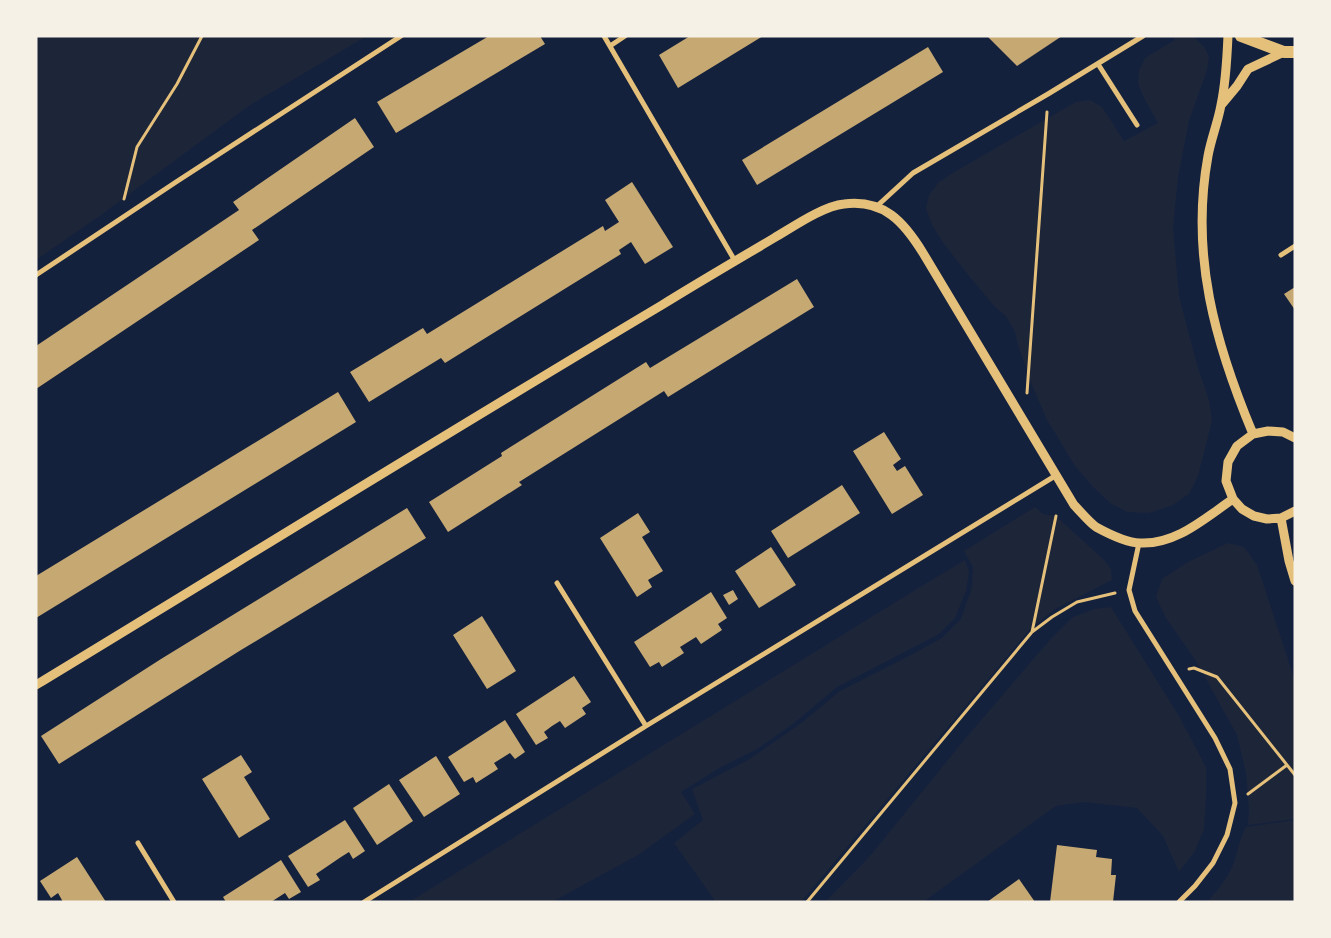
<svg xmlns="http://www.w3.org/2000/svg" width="1331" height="938" font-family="Inter,sans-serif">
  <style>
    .green { fill: #1d2539 }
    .building { fill: #c6a872 }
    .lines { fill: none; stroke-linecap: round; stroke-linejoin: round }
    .path { stroke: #e5c07b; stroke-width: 3 }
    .minor { stroke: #e5c07b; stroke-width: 5 }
    .tertiary { stroke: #e5c07b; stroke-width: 9 }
    .primary { stroke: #e5c07b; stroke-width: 12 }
  </style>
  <rect width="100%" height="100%" fill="#14213d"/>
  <path class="green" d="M36 36H367L250 105 101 215 36 260Z
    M1173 36H1193L1204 47 1209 57 1207 70 1189 121 1178 177 1173 228 1179 296 1197 365 1209 400 1212 421 1198 476 1189 494 1171 506 1149 513 1127 512 1110 503 1093 487 1075 466 1046 418 1032 385 1018 345 1015 332 1006 316 995 307 969 276 944 244 932 225 926 208 929 195 939 182 956 171 1076 102 1090 100 1102 107 1124 141 1158 123 1144 98 1138 84 1139 71 1145 58 1175 40Z
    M1035 507 1043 514 1056 516 1104 560 1111 569 1112 580 1055 609 1030 629 801 902H716L674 843 703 820 692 789 748 760 800 724 840 691 909 656 942 638 961 619 972 587 973 567 964 551Z
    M1228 543 1244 547 1257 565 1295 681V819L1248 825 1249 809 1246 773 1237 735 1196 661 1166 618 1156 597 1162 579 1188 562Z
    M965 560 969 572 966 591 955 618 939 634 837 687 793 724 757 749 721 767 681 792 695 814 638 855 552 902H409L920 587Z
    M1111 607 1179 716 1206 767V797L1204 829 1195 851 1179 872 1163 836 1137 808 1085 802 1056 806 923 902H825L870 856 964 740 1048 642 1073 617 1094 609Z
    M1295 820V902H1207C1217 891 1227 879 1233 865 1238 852 1239 839 1246 827Z"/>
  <path class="building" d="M489 36H540L545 44 396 133 377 102Z
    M690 36H763L678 88 659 55Z
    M987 36H1062L1017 66Z
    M928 47 943 72 757 185 742 160Z
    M355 118 374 147 252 230 259 240 36 389V346L239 210 233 202Z
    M632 182 673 247 645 264 631 242 619 250 621 254 445 363 441 358 369 402 350 372 423 328 427 334 603 226 605 231 619 222 605 200Z
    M797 279 814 307 668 397 664 391 519 482 522 485 448 532 429 502 502 456 501 453 646 362 650 368Z
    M1295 287V310L1284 294Z
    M338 392 356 422 36 618V576Z
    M884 432 901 459 893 465 897 471 905 466 923 495 892 514 853 451Z
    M842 485 860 513 788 558 771 531Z
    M407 508 426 538 241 650 59 764 41 736 161 659Z
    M638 513 650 532 642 537 663 571 648 580 652 587 637 597 600 538Z
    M771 547 796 585 759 608 735 571Z
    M733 590 738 599 729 605 723 595Z
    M711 592 727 618 718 624 722 630 701 644 696 637 680 647 684 653 662 667 659 662 650 667 634 642Z
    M482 616 516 671 487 689 453 635Z
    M574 676 591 702 582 708 586 714 565 728 560 721 552 726 544 732 548 738 536 745 516 714Z
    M505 720 525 752 515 759 510 753 494 763 498 769 476 783 473 777 464 782 448 757Z
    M241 755 252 772 244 777 270 819 239 838 202 779Z
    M436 756 460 794 424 817 399 780Z
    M389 784 413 821 377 845 353 808Z
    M345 820 365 851 353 859 349 852 341 857 316 874 320 880 308 887 288 856Z
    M1057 845 1097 850 1096 857 1112 859 1111 875H1116L1113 902H1050Z
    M77 857 106 902H63L58 893 51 898 40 881Z
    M281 860 301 892 289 899 285 893 271 902H226L223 897Z
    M1019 879 1035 902H987Z"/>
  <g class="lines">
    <path class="path" d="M124 199 137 147 177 84 202 36
      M1027 393 1047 112
      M1032 632 1056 516
      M1189 669 1194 668 1217 677 1295 775
      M1248 794 1287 765
      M807 902 1032 632 1052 617 1077 602 1115 593"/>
    <path class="minor" d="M604 36 735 261
      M610 46 625 36
      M1098 64 1137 125
      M876 207 913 173 1048 94 1143 36
      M1281 255 1295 246
      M36 275 176 182 401 36
      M1139 543 1129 590 1135 611 1215 738 1230 769 1235 803 1227 835 1213 863 1195 886 1179 902
      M557 583 646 726
      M138 843 174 902
      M364 902 646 726 1055 476"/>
    <path class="tertiary" d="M1228 36C1227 59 1226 82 1221 105 1218 122 1211 139 1208 156 1190 255 1215 343 1253 434
      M1222 104 1237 86 1248 69 1284 52
      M1295 438 1283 432 1268 431 1253 434 1237 446 1228 462 1226 481 1233 499 1242 509 1254 516 1267 519 1281 518 1295 511
      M1281 518 1289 561 1295 581
      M36 685C245 558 452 430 662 305 699 282 737 260 774 238 793 227 823 206 844 204 884 199 904 222 923 253L1074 505C1081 512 1088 521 1096 527 1107 533 1127 543 1140 543 1176 545 1205 518 1233 499"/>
    <path class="primary" d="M1241 36 1284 52H1295"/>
  </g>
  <rect width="1331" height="938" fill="none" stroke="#f6f1e7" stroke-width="75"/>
</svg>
